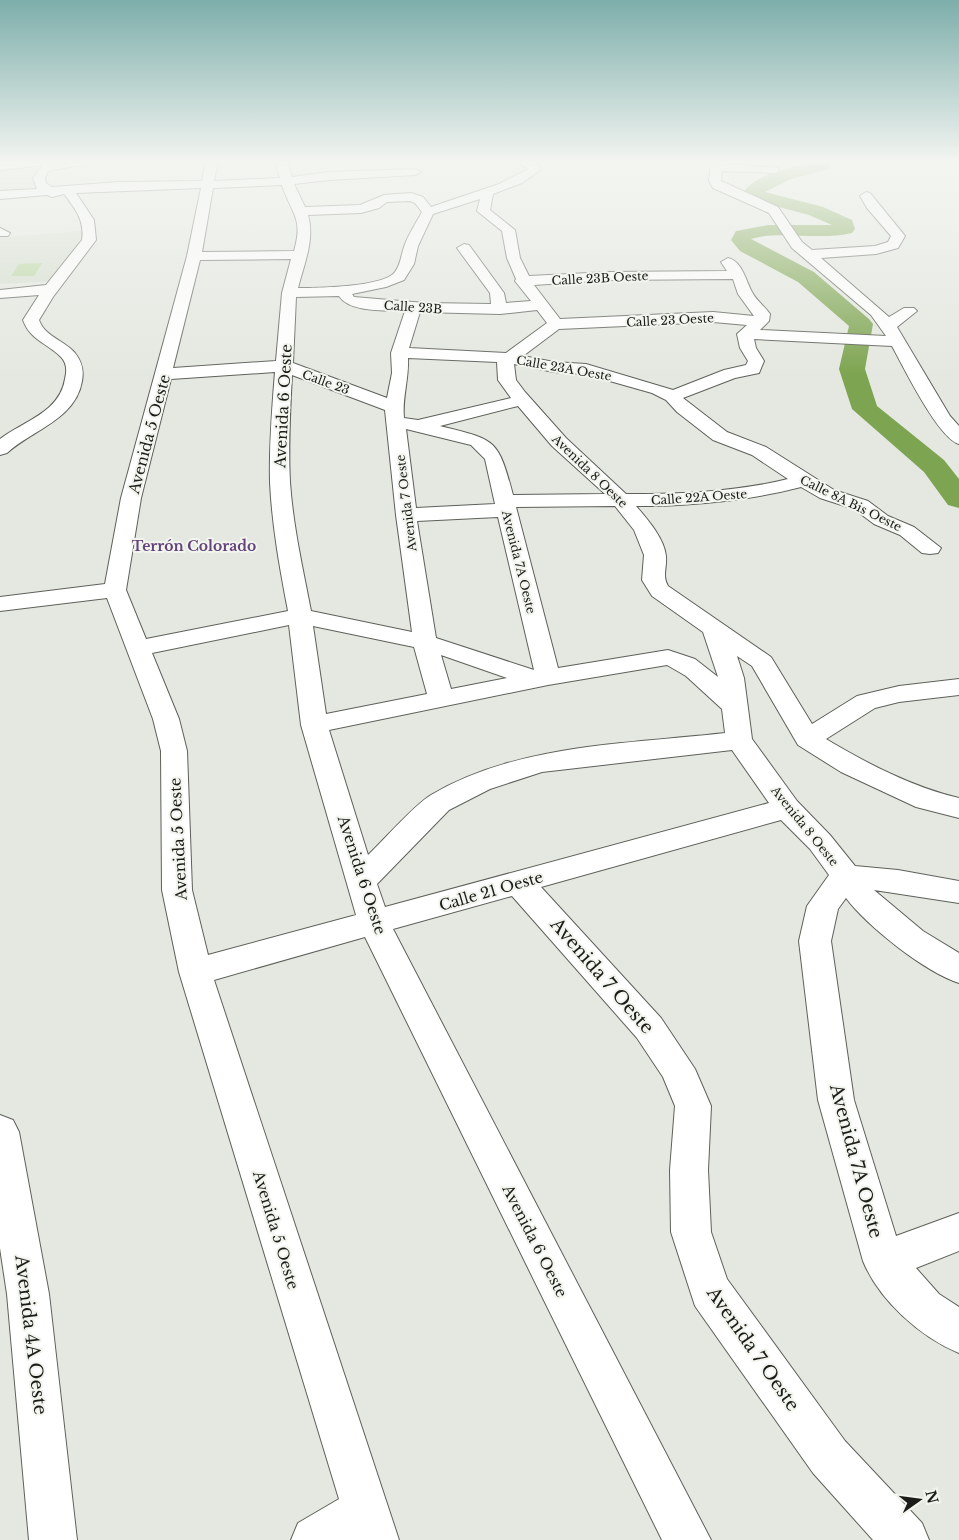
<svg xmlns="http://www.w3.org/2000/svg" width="959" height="1540" font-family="'Libre Baskerville',serif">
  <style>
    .built { fill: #d6ded0 }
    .green { fill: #b9d49f }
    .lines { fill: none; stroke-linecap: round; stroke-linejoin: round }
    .river { fill: #7da450; fill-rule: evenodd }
    .minor-casing { stroke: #5d615a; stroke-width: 2 }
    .minor { fill: #fff; fill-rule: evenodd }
    .labels { text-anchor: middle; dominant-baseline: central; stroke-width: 4; stroke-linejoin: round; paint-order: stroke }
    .far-street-label { font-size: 12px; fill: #1b1c19; stroke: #f1f5ed }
    .far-neighbourhood-label { font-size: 14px; font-weight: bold; fill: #64427c; stroke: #f1f5ed }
    .street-label { font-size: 15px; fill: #1b1c19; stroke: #f1f5ed }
    .near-street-label { font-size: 18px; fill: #1b1c19; stroke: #f1f5ed }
  </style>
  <rect width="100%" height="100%" fill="#e4e8e0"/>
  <path class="built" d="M44 163 39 178 52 193 0 195V167Z
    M91 230 57 281 0 284V238Z"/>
  <path class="green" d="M42 263 34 276H11L19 264Z"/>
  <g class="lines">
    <path class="river" d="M813 160H830L832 165 829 169 791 179 765 192 823 207 852 220 855 229 852 233C820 241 777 230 751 239L814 272 869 319 873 324 865 369 877 406 944 460 959 479V508L948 505 924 472 852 409 839 369 849 326 798 282 740 251 731 240 736 231 768 225H832L809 215 745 198 742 194C756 173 791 168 813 162Z"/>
    <g class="minor-casing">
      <path id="minor" d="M26 160H60L58 162 97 160 91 163 48 171 45 178 46 183 52 187 119 182 202 181 206 160H218L214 181 280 178 276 164 282 161 288 164 292 177 329 172 415 169 421 172 415 175 329 180 294 184 305 207 360 205 384 195 411 193 423 197 431 207 499 184 528 169 514 160H529L540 166V170L522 183 493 194 490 210 515 230 520 258 529 276 609 272 727 271 721 262 728 258C742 261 746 281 752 292 756 300 765 307 770 314L769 321 760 330 886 336 871 315 792 248 769 213 713 188 709 181 711 163 707 160H721L723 164 778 168V172L774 173 722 171 721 181 778 207 802 242 812 250 875 246 888 242 891 236 867 208 860 196 866 192 870 193 905 236 898 248 876 254 821 258 889 317 904 308H914L917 311 897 327 950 416 959 426V444C938 438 903 366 892 346L754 339 756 348 764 361 759 373 735 378 683 398 727 432 766 447 834 490 868 501 888 516 914 527 941 548 938 553 930 554 922 553 900 535 874 524 854 509 820 498 801 487C747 501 692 506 636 506 648 520 664 538 666 556 667 568 662 576 668 586L771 657 812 724 857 696 899 686 959 679V695L899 702 875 708 826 739C868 764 912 787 959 798V818L916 807 841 772 798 745 752 666 737 656 744 678 752 739 797 801 830 835 855 866 898 870 959 881V903L874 890 923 931 959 953V983C925 972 867 926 846 898L838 909 831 941 854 1100 896 1236 959 1213V1251L916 1268 939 1294 959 1307V1353C920 1337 879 1300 863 1261L818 1100 799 941 807 906 829 875 810 849 781 820 541 887 661 1018 695 1069 711 1106 708 1170 711 1232 727 1279 845 1441 922 1523 929 1540H873L813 1473 695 1306 671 1232 670 1170 675 1106 663 1077 637 1038 512 896 393 929 711 1540H662L365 937 214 980 399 1540H291L298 1523 339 1499 179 972 162 890 161 751 153 719 107 598 0 611V597L105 584 121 498 187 256 201 188 76 193 94 220 96 240 53 297 39 320C45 337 64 340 75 353 82 362 84 370 82 381 76 419 32 430 7 453L0 455V439C24 421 60 412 65 379 67 371 67 363 61 357 47 343 30 340 23 320L39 295 0 298V290L46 285 82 240C85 221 75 208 64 194L52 197 47 195 0 199V191L37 189 33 178 43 165 0 170V164ZM282 185C291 214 304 217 294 251L202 252 213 188ZM480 199 477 211 502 231 507 258 516 279 515 281 531 301 506 303 504 293 469 245 464 244 457 248 490 293 491 304 425 303 354 297 352 294 386 287 404 280 414 264 418 246 433 214ZM410 201 415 203 422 212C416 223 408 235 404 247 401 255 401 264 395 272 384 287 317 288 298 288 304 264 315 240 308 215L361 213 379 208 387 202ZM291 259 282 293 276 361 173 368 200 260ZM733 279 738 294 754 316 713 312 560 319 534 285 609 280ZM339 296C350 313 386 310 405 311L391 353 392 373 387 398 293 363 296 297ZM537 310 547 323 506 353 409 348 420 312 500 314ZM713 322 747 325 737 334 740 348 748 361 746 365 724 370 673 390 586 364 554 362 523 356 559 329ZM408 358 497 362 498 380 511 398 418 420 404 418C402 398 409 379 408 358ZM514 364 554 372 585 374 652 393 666 400 677 412 713 440 752 455 788 479C735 492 680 494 626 494L566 438 525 392 516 380ZM275 372C272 409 269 445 270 482 272 526 280 569 288 611L146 639 126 590 141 498 171 379ZM292 375 385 410 396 515 412 632 311 611C303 569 293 526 290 482 288 446 290 411 292 375ZM518 406 552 446 605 494 513 495C498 438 496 440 440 426ZM406 429 471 445 485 459 495 504 416 508ZM615 506 634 530 644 555 642 580 652 596 703 632 718 677 695 659 668 650 558 668 516 507ZM498 517 534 670 436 638 417 521ZM289 625 301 725 356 915 208 955 192 890 187 751 179 719 152 653ZM313 626 414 647 427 694 326 714ZM441 655 507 678 451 689ZM667 665 686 676 722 709 725 733C628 744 517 744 431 795 414 805 384 840 368 855L329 730 548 685ZM732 750 769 803 385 907 377 884 449 810 490 789 542 772Z
        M0 228 10 233 8 236H0Z
        M0 1115 13 1120 19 1132 49 1294 77 1540H29L7 1294 0 1248Z"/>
    </g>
    <use href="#minor" class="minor"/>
  </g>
  <linearGradient id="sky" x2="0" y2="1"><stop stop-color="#7daeab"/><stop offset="0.43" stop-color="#f3f5f1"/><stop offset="1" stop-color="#f3f5f1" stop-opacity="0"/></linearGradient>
  <rect width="959" height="376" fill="url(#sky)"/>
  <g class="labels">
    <g class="far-street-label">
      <text transform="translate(600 278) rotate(-3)">Calle 23B Oeste</text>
      <text transform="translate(413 307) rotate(4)">Calle 23B</text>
      <text transform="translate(670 320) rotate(-3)">Calle 23 Oeste</text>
      <text transform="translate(564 368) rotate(10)">Calle 23A Oeste</text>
      <text transform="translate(326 382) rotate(20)">Calle 23</text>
      <text transform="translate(590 471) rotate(44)">Avenida 8 Oeste</text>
      <text transform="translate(699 497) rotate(-4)">Calle 22A Oeste</text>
      <text transform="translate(406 503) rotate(-97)">Avenida 7 Oeste</text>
      <text transform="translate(851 503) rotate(26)">Calle 8A Bis Oeste</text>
      <text transform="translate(519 562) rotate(76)">Avenida 7A Oeste</text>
      <text transform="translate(805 826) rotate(51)">Avenida 8 Oeste</text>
    </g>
    <g class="far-neighbourhood-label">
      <text x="194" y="546">Terrón Colorado</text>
    </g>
    <g class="street-label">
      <text transform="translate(283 406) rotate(-87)">Avenida 6 Oeste</text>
      <text transform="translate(149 434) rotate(-75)">Avenida 5 Oeste</text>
      <text transform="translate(178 839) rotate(-93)">Avenida 5 Oeste</text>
      <text transform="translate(362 875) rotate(72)">Avenida 6 Oeste</text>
      <text transform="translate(491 891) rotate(-16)">Calle 21 Oeste</text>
      <text transform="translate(276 1230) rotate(73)">Avenida 5 Oeste</text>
      <text transform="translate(535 1241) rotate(63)">Avenida 6 Oeste</text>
    </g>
    <g class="near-street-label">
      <text transform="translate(602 976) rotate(49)">Avenida 7 Oeste</text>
      <text transform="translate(856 1161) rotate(75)">Avenida 7A Oeste</text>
      <text transform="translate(31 1335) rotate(83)">Avenida 4A Oeste</text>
      <text transform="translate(753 1349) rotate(55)">Avenida 7 Oeste</text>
    </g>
  </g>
  <g transform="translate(919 1500) rotate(76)" stroke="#f1f5ed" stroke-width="4" paint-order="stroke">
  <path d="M0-4L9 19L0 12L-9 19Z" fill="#1b1c19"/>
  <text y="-8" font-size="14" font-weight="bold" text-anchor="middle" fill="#1b1c19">N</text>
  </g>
</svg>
